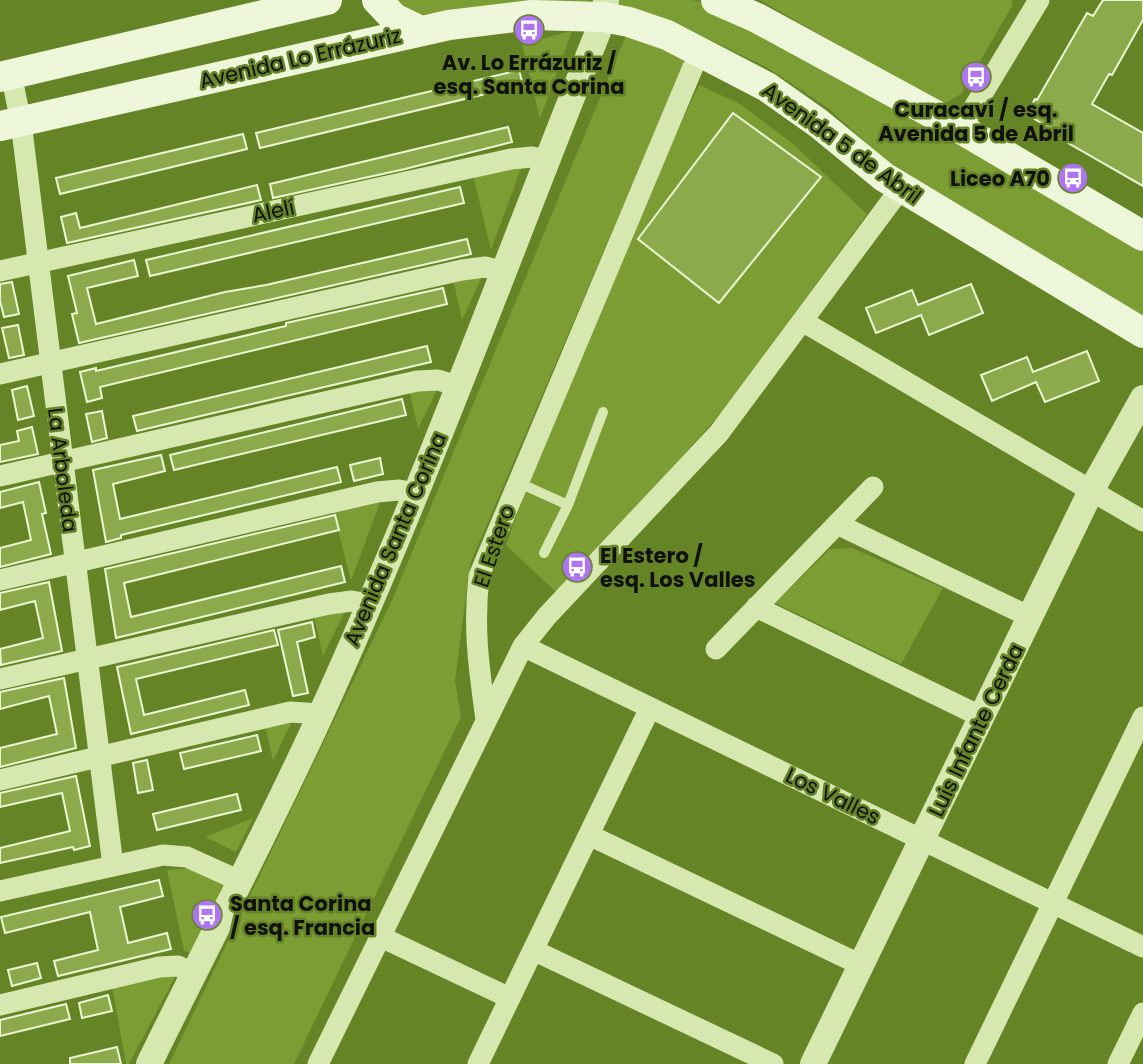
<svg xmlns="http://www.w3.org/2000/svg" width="1143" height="1064" font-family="Poppins,sans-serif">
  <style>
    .green { fill: #7c9d34 }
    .building { fill: #8caa4b; stroke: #ebf6d3; stroke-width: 2 }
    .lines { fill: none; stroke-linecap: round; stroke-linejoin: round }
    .service { stroke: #d6e7af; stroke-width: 10 }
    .minor { stroke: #d6e7af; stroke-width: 21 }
    .tertiary { stroke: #d6e7af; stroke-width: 26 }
    .secondary { stroke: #edf6d9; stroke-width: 30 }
    .labels { text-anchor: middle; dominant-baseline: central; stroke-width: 5; stroke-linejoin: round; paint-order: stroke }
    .street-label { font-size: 21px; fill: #111; stroke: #658426 }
    .poi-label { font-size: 21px; font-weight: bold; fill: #111; stroke: #658426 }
  </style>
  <rect width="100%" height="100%" fill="#658426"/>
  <path class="green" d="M392 0H591L574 4 411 15Z
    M616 0H690L723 6 775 34 952 141 1143 252V322L905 178 828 108 768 68 692 31 613 5Z
    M760 0H1012V6L961 94 943 105Z
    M572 31 540 119 522 44Z
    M626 35 688 54 470 564 455 681 461 717 294 1064H169L393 598Z
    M699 85 740 104 793 144 867 214 723 411 558 594 506 545 549 426 633 225Z
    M523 163 491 250 473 175Z
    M484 272 462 320 453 279Z
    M441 382 418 429 409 389Z
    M383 494 351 581 332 506Z
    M852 548 943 588 901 664 775 603 830 549Z
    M346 609 323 656 314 616Z
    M296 713 273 761 264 720Z
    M253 818 236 852 205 837Z
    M191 868 225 880 193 953 184 951 167 870Z
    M177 973 129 1064H126L112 985Z"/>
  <path class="building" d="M1103 0H1143V20L1112 75 1109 74 1092 104 1143 133V186L1061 139 1063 136 1026 114 1035 99 1037 100 1087 13 1093 16Z
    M519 70 523 85 260 148 256 133Z
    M733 113 821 177 719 303 638 239Z
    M508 127 512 142 405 169 273 198 270 184Z
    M243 134 247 149 60 194 56 178Z
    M257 185 261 200 67 243 61 217 76 213 80 228Z
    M460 187 464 203 150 276 146 260Z
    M467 239 471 254 79 343 72 314 77 313 68 276 134 260 138 276 87 288 96 324 225 292 266 285Z
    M12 282 19 314 4 317 0 301V284Z
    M971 284 983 313 929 335 921 315 876 333 866 308 912 290 918 305Z
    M443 288 447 304 100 387 102 398 87 402 80 372 96 368V371L286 326V323Z
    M18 325 24 355 9 358 2 328Z
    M427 346 431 362 137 431 133 416Z
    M1087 351 1099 381 1045 402 1036 382 992 401 981 375 1027 357 1033 372Z
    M27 386 34 416 18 420 12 390Z
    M402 399 406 415 174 470 170 455Z
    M102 411 107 438 92 442 86 414Z
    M32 427 38 454 0 462V445L19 441 17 431Z
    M161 455 165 471 113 484 120 519 337 467 341 482 121 535V538L106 542 93 470Z
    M380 458 383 474 354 481 350 465Z
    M39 482 46 513 42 514 51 554 0 567V548L31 540 23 502 0 508V492Z
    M335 515 339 530 124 583 131 617 341 566 345 582 116 638 105 569Z
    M49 582 62 651 1 665 0 649 43 638 35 601 0 610V593Z
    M312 622 315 637 297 642 308 693 293 696 278 630Z
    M274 630 278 645 136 679 144 715 245 690 249 705 131 734 117 667Z
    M64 678 76 748 0 767V748L57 734 49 696 0 709V692Z
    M257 735 261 751 184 769 180 753Z
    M147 760 153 790 138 793 133 763Z
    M76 776 90 846 74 850 73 847 0 863V848L70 831 62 793 0 807V793Z
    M237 794 241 810 157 830 153 814Z
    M159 880 163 896 120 907 128 943 167 933 171 949 58 976 54 961 98 950 90 912 5 933 1 917Z
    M37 963 41 978 12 986 8 970Z
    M108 995 112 1011 82 1018 79 1003Z
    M66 1004 70 1019 0 1036V1020Z
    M117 1047 121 1064H70V1058Z"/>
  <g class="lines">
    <path class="service" d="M517 482 568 505 603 412
      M544 553 568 505"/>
    <path class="minor" d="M11 74 21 122 113 866
      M961 129 1039 0
      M0 271 511 159 532 157 547 160
      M802 321 1143 521
      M0 374 462 270 485 267 504 272
      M0 476 417 381 438 380 458 386
      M837 524 1030 617
      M0 580 377 492 399 490 415 493
      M756 607 982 717
      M523 646 1143 947
      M716 649 873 487
      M0 679 329 604 352 601 368 604
      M486 720C479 667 473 630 479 576L693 67
      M0 780 290 712 321 714
      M589 835 861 965
      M0 891 163 855 187 857 240 881
      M381 937 510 998
      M533 950 773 1064
      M0 1005 159 967 178 966 193 973
      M318 1064 523 646 547 616 719 433 901 188
      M478 1064 650 708
      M975 1064 1143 717
      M1118 1064 1143 1013"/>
    <path class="tertiary" d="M149 1064C206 947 267 832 321 714 425 486 510 250 604 17L606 0
      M813 1064 1091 491 1143 398"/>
    <path class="secondary" d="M377 0 394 18 421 31
      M716 0 757 18 961 129 1143 236
      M0 77 327 0
      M0 126 449 25 532 15 604 17 629 22 667 35 767 87 818 123 884 177 1143 333"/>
  </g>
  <defs>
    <g id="bus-disc" transform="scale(1.575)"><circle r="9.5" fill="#af75f0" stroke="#658426"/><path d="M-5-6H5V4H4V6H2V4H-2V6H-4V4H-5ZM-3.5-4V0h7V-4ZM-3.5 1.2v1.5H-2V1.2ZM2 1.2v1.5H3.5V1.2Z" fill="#fff"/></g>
  </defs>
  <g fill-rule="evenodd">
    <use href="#bus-disc" x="529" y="30"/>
    <use href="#bus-disc" x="976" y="77"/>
    <use href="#bus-disc" x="1073" y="178"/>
    <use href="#bus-disc" x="577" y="567"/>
    <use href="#bus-disc" x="207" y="915"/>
  </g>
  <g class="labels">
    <g class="street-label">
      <text transform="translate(300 58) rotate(-13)">Avenida Lo Errázuriz</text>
      <text transform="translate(842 143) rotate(36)">Avenida 5 de Abril</text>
      <text transform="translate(273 211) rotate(-12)">Alelí</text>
      <text transform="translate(63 470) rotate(83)">La Arboleda</text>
      <text transform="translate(395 539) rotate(-67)">Avenida Santa Corina</text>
      <text transform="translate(494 546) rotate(-71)">El Estero</text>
      <text transform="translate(976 730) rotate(-64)">Luis Infante Cerda</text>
      <text transform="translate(833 796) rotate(26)">Los Valles</text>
    </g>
    <g class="poi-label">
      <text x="529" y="62">Av. Lo Errázuriz /<tspan x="529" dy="24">esq. Santa Corina</tspan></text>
      <text x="976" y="109">Curacaví / esq.<tspan x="976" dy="24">Avenida 5 de Abril</tspan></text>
      <text x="1050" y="178" text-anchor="end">Liceo A70</text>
      <text x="600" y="555" text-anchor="start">El Estero /<tspan x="600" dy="24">esq. Los Valles</tspan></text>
      <text x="230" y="903" text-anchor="start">Santa Corina<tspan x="230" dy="24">/ esq. Francia</tspan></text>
    </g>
  </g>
</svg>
